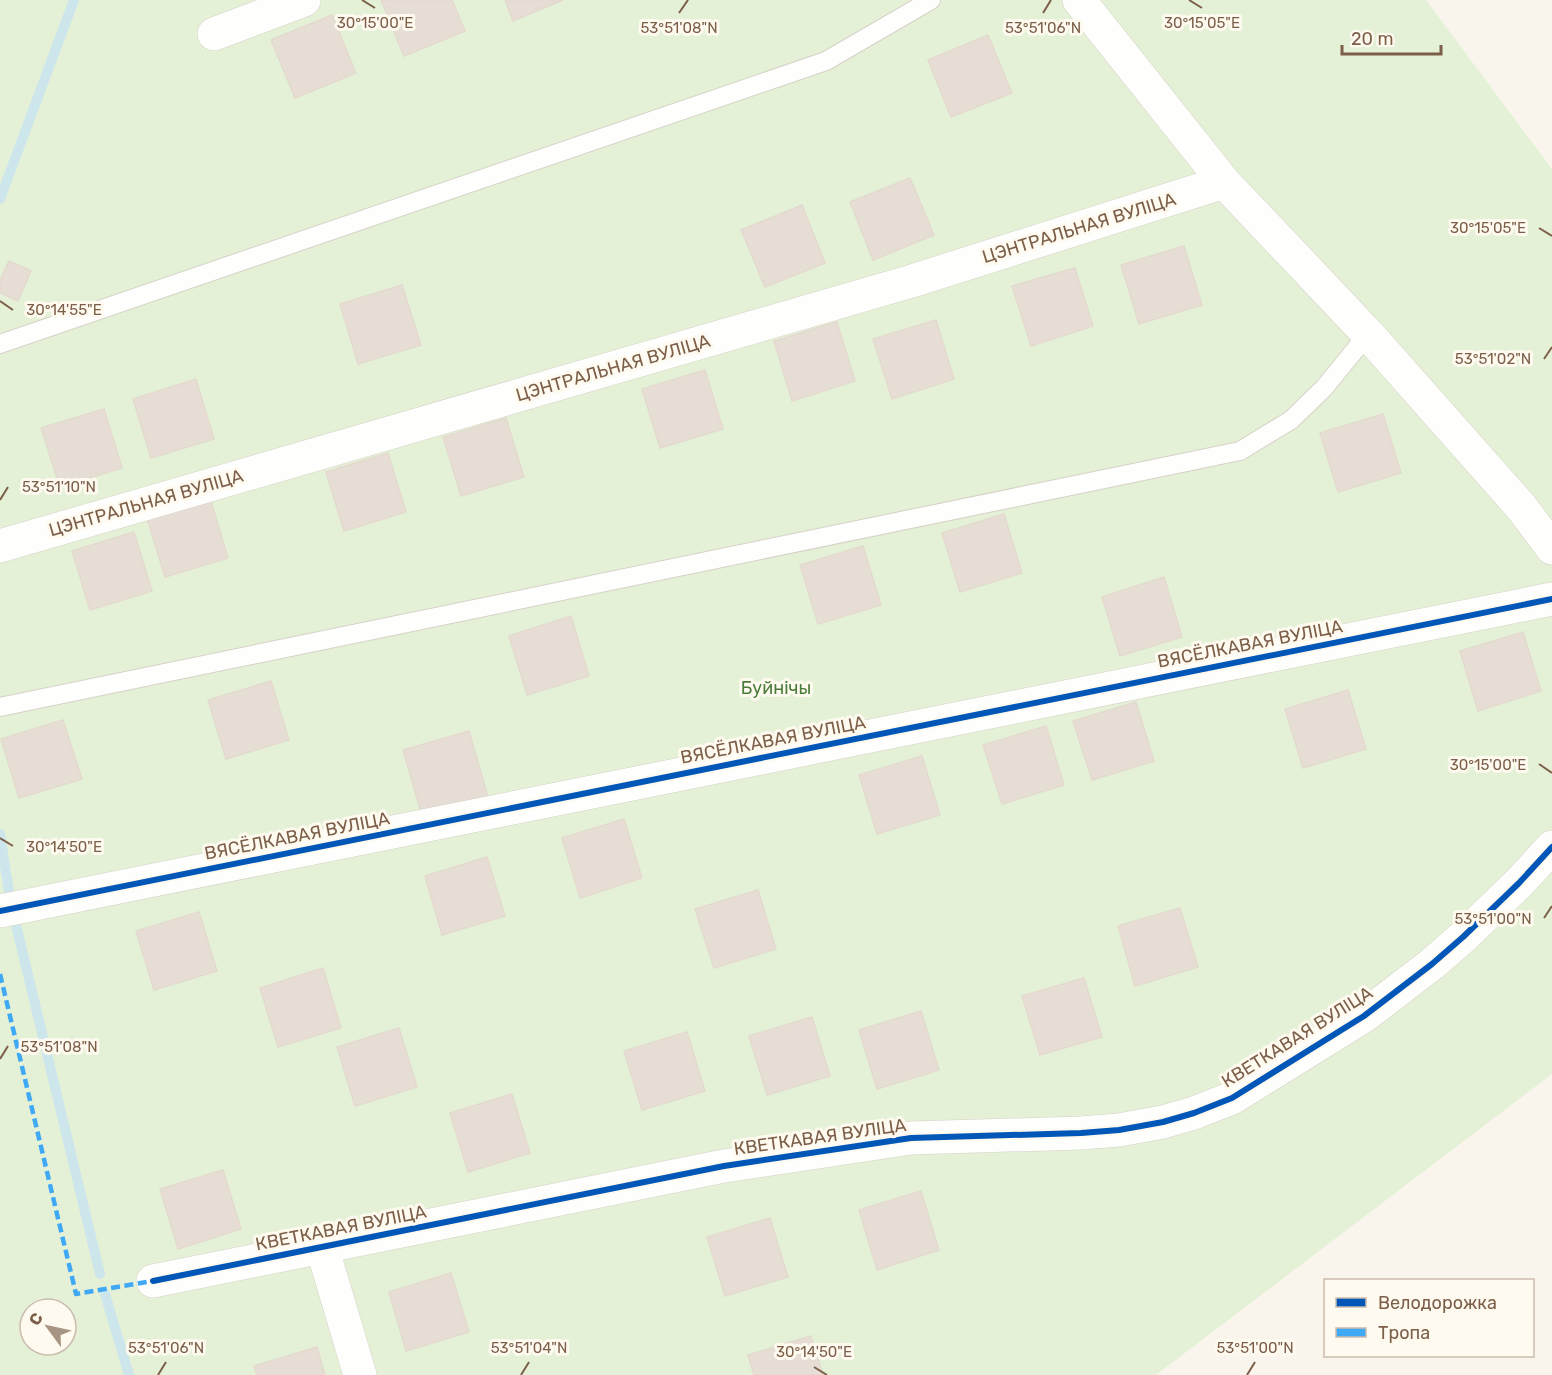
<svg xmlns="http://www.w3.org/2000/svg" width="1552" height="1375" font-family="Rubik,sans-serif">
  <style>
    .green { fill: #e4f1d6; fill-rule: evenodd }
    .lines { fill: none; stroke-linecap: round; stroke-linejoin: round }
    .stream { stroke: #cde6ec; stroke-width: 10 }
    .building { fill: #e6ded4; stroke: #e3d9cf; stroke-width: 1.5 }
    .lane-casing { stroke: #d7d1c8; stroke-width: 20 }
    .street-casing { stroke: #d7d1c8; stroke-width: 34 }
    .lane { stroke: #fefefc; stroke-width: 18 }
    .street { stroke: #fefefc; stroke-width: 33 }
    .quiet { stroke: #3fa9f5; stroke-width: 4.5; stroke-dasharray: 9 4.5; stroke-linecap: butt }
    .cycleway-casing { stroke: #fffaf0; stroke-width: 10 }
    .cycleway { stroke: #0057b8; stroke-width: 6 }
    .ticks { fill: none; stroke: #7c5f49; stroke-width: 2 }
    .labels { text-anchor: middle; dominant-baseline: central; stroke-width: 6; stroke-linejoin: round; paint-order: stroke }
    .street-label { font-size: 18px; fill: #7c5f49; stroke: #fffaf0 }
    .park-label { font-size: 18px; fill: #4a7c3c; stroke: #fffaf0 }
    .ticks-label { font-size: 15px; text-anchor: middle; fill: #7c5f49; stroke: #fffaf0; stroke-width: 6; stroke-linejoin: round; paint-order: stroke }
  </style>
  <rect width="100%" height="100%" fill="#f9f5ed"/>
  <path class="green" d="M0 0H1426L1552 169V1074L1156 1375H0ZM30 1309H66V1345H30Z"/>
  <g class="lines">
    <path class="stream" d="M0 199 74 0
      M0 834 9 892
      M16 925 100 1274
      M105 1294 129 1375"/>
  </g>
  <path class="building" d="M381 0H452L465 31 404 56Z
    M505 0H563L513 21Z
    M332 15 356 73 295 98 271 40Z
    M988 35 1012 93 951 117 928 60Z
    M910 178 934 235 873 260 850 202Z
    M802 205 825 263 765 287 741 230Z
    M1184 246 1202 305 1139 324 1121 265Z
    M9 261 31 271 18 301 0 293V280Z
    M1075 268 1093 326 1031 346 1012 286Z
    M402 285 421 345 358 364 340 304Z
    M936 320 954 379 892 399 873 339Z
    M837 322 855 381 792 401 774 341Z
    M705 370 723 429 660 448 642 389Z
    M196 379 214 439 151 458 133 399Z
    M104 409 122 468 60 487 41 428Z
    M1383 414 1401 473 1338 492 1320 433Z
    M506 418 524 477 461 496 443 437Z
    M388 453 406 512 344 531 326 472Z
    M210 498 228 558 165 577 147 518Z
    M1004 514 1022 573 960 592 942 533Z
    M134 532 152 591 90 610 72 551Z
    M863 546 881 605 818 624 800 565Z
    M1164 577 1182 637 1120 656 1102 597Z
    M571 616 589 676 527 695 509 636Z
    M1523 632 1541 691 1478 711 1460 651Z
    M271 681 289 740 226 759 208 700Z
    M1348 690 1366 749 1303 768 1285 709Z
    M1136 702 1154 761 1092 780 1073 721Z
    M63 720 82 779 19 798 1 739Z
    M1046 726 1064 785 1002 804 983 745Z
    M469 731 488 797 422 816 403 750Z
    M922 756 940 815 877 834 859 775Z
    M624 819 642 878 580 898 562 838Z
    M487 857 505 916 442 935 425 876Z
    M758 890 776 949 714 968 695 909Z
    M1180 908 1198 967 1135 986 1118 926Z
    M199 912 217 971 154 990 136 931Z
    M323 968 341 1028 278 1047 260 988Z
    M1084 978 1102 1037 1040 1055 1022 996Z
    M921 1011 939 1070 877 1089 859 1030Z
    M812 1017 830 1076 767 1095 749 1036Z
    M399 1028 417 1087 355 1106 337 1047Z
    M687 1032 705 1091 642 1110 624 1051Z
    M512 1094 530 1153 468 1172 450 1113Z
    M223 1170 241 1229 178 1249 160 1189Z
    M921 1191 939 1250 877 1270 859 1210Z
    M770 1218 788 1277 725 1296 707 1237Z
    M451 1273 469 1332 406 1351 389 1292Z
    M811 1336 823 1375H754L748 1355Z
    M317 1347 325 1375H257L254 1366Z"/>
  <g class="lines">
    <g class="lane-casing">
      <path id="lane" d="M0 344 826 61 931 0
        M0 707 1240 451 1291 420 1324 388 1368 334"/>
    </g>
    <g class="street-casing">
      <path id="street" d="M1079 0 1224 182 1368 334 1522 508 1552 548
        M214 34 304 0
        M0 546 912 281 1224 182
        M0 911 1552 599
        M322 1247 360 1375
        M153 1281 724 1166 911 1138 1081 1133 1119 1130 1163 1122 1194 1113 1232 1098 1364 1016 1432 964 1463 937 1519 883 1552 847"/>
    </g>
    <use href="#lane" class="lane"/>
    <use href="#street" class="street"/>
    <path class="quiet" d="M0 974 76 1294 153 1281"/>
    <g class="cycleway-casing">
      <path id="cycleway" d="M0 911 1552 599
        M153 1281 724 1166 911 1138 1081 1133 1119 1130 1163 1122 1194 1113 1232 1098 1364 1016 1432 964 1463 937 1519 883 1552 847"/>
    </g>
    <use href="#cycleway" class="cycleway"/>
  </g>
  <path class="ticks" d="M362 0 375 8M1189 0 1202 8M679 13 688 0M1043 13 1051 0M1539 228 1552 236M0 301 13 310M1544 359 1552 347M0 500 8 487M1539 764 1552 773M0 838 13 846M1544 918 1552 906M0 1059 8 1046M814 1367 827 1375M158 1375 166 1362M521 1375 529 1362M1247 1375 1255 1362"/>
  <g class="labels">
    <g class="street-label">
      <text transform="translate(1079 228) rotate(-17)">ЦЭНТРАЛЬНАЯ ВУЛІЦА</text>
      <text transform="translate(613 368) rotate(-16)">ЦЭНТРАЛЬНАЯ ВУЛІЦА</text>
      <text transform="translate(146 503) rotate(-16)">ЦЭНТРАЛЬНАЯ ВУЛІЦА</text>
      <text transform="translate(1250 644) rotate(-11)">ВЯСЁЛКАВАЯ ВУЛІЦА</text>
      <text transform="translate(773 740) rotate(-11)">ВЯСЁЛКАВАЯ ВУЛІЦА</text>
      <text transform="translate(297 836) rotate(-11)">ВЯСЁЛКАВАЯ ВУЛІЦА</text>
      <text transform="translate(1297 1037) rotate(-32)">КВЕТКАВАЯ ВУЛІЦА</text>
      <text transform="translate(820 1137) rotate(-8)">КВЕТКАВАЯ ВУЛІЦА</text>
      <text transform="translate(341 1228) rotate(-11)">КВЕТКАВАЯ ВУЛІЦА</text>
    </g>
    <g class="park-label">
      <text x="776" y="688">Буйнічы</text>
    </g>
  </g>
  <g class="ticks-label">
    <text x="375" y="28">30°15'00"E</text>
    <text x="1202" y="28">30°15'05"E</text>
    <text x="679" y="33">53°51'08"N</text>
    <text x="1043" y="33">53°51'06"N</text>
    <text x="1488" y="233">30°15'05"E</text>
    <text x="64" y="315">30°14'55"E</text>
    <text x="1493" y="364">53°51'02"N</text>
    <text x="59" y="492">53°51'10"N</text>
    <text x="1488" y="770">30°15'00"E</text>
    <text x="64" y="852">30°14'50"E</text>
    <text x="1493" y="924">53°51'00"N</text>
    <text x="59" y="1052">53°51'08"N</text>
    <text x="166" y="1353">53°51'06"N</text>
    <text x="529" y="1353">53°51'04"N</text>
    <text x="1255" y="1353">53°51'00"N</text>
    <text x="814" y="1357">30°14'50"E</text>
  </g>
  <rect x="1324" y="1279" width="210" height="78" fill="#fffaf0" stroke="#cbbcad" stroke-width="1.5"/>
  <rect x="1336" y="1298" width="30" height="9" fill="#0057b8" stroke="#cbbcad" stroke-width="1.5"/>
  <text x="1378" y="1309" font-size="18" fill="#7c5f49">Велодорожка</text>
  <rect x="1336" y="1328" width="30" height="9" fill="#3fa9f5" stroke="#cbbcad" stroke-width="1.5"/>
  <text x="1378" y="1339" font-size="18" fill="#7c5f49">Тропа</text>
  <g transform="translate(48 1327) rotate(303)"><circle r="28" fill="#fffaf0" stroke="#cbbcad" stroke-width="1.5"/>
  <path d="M0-4.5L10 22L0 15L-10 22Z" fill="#a89482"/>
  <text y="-9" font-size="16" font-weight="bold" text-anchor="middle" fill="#7c5f49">С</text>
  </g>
  <path d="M1342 45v9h99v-9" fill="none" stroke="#7c5f49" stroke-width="3"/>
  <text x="1351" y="45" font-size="18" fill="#7c5f49" stroke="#fffaf0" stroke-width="4.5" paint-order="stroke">20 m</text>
</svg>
